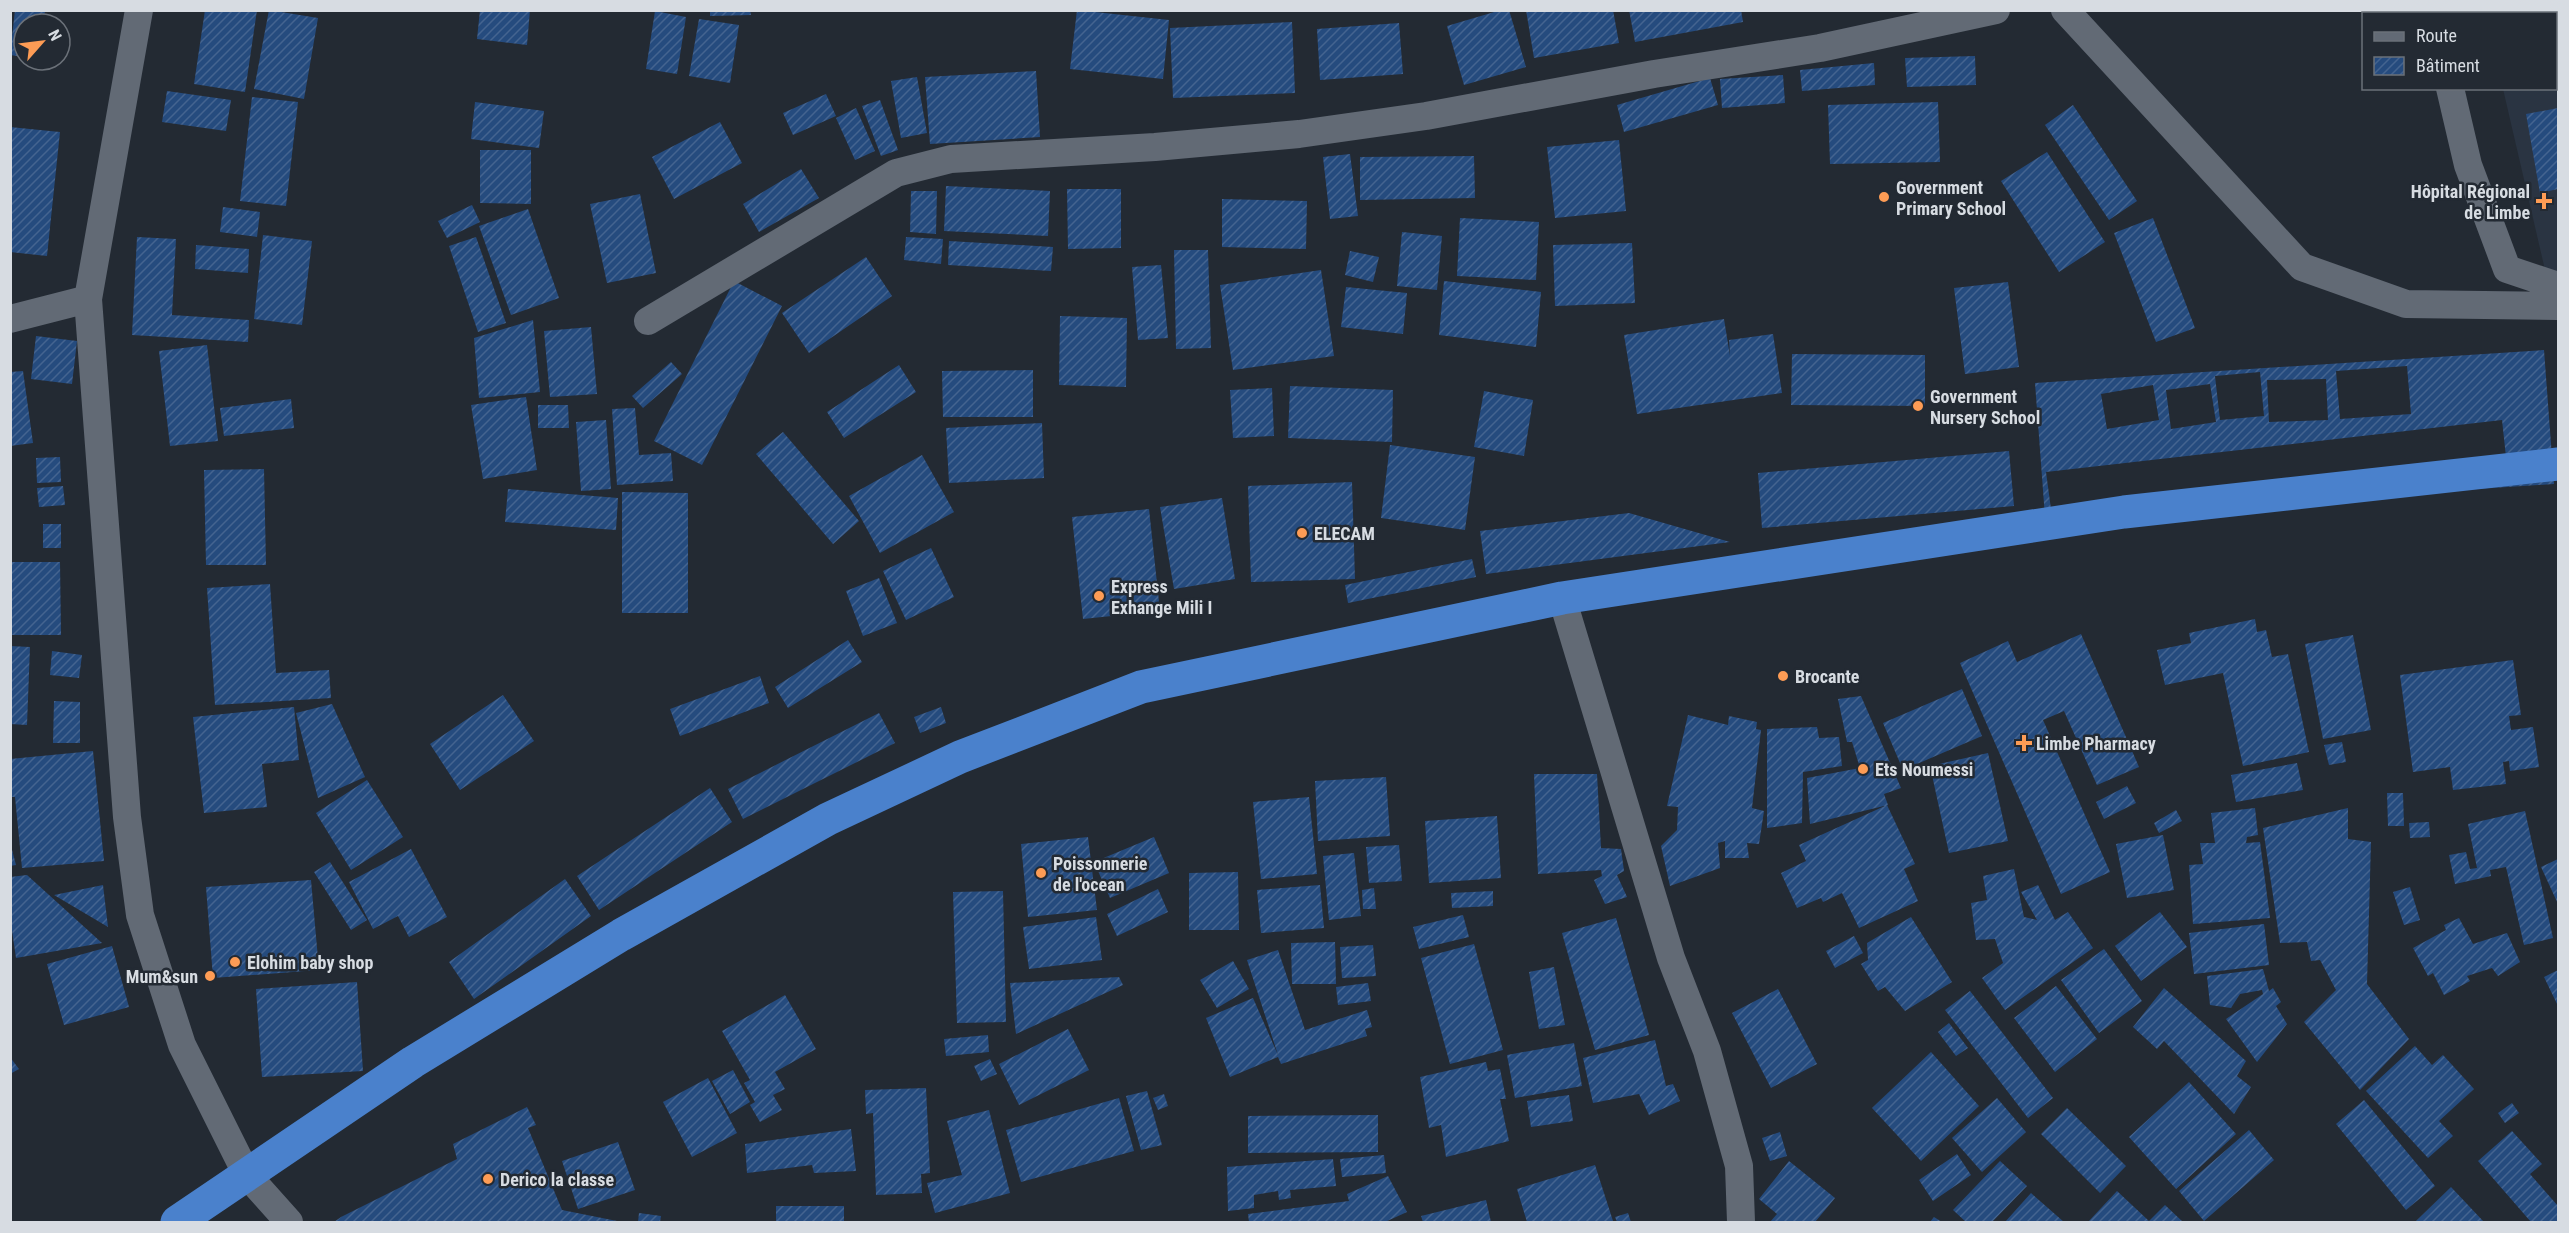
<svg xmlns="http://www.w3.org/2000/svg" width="2569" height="1233" font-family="'Roboto Condensed',sans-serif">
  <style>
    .built { fill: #2a3442 }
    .building { fill: url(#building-hatch); fill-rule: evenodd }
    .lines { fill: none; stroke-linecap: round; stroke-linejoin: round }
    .minor { stroke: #626a75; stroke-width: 28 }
    .trunk { stroke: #4a81cc; stroke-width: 33 }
    .poi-dot { fill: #fd9c55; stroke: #232a33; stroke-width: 2 }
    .labels { text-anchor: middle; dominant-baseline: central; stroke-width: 5; stroke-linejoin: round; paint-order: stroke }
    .poi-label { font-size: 18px; font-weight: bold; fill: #d7dce2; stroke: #232a33; text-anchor: start }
  </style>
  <defs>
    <pattern id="building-hatch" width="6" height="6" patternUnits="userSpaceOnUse" patternTransform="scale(1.5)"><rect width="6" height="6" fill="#254b7e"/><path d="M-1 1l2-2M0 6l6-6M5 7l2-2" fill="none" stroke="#446490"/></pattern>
  </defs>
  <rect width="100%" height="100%" fill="#232a33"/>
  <path class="built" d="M2485 11H2558V313H2555L2503 89 2556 88V14H2486Z"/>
  <path class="building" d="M15 10 45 11 43 24H24V57L10 55Z
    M205 10H257L245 92 194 84Z
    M269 10 318 18 304 99 254 89Z
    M480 10H530L527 45 477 39Z
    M710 10H750L751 15 710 16Z
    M1077 10 1169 20 1163 79 1070 69Z
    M1501 10H1509L1526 67 1464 85 1447 26Z
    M1526 10H1613L1619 43 1534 58Z
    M1629 10H1741L1743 22 1635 42Z
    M2526 10H2558V51H2556V14H2526Z
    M655 11 686 17 677 74 646 69Z
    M699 19 739 25 730 83 689 76Z
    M1292 22 1295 93 1173 98 1170 28Z
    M1399 23 1403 74 1320 80 1317 29Z
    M1975 56 1976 85 1907 87 1905 58Z
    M1874 63 1875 85 1802 91 1800 70Z
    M1036 71 1040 137 930 144 925 77Z
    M1783 75 1785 103 1722 108 1720 79Z
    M917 77 927 133 901 138 891 81Z
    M1710 78 1718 105 1624 132 1617 105Z
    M167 91 231 100 226 131 162 122Z
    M826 94 836 116 793 135 783 113Z
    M252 97 298 102 286 206 240 201Z
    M880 100 898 150 881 156 862 106Z
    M475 102 544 111 539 148 471 139Z
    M1938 102 1940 162 1830 164 1828 105Z
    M2073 105 2137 201 2109 220 2045 125Z
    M856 108 875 151 855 160 836 118Z
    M2558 108V189L2540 193 2526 114Z
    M720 122 742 163 674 199 652 157Z
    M10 127 60 132 47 256 10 252Z
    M1619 140 1626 211 1555 218 1547 147Z
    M480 150H531V204L480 203Z
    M2047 152 2105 242 2059 272 2001 181Z
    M1350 154 1358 216 1330 219 1323 157Z
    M1474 156 1475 198 1360 200V157Z
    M801 169 819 198 759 232 743 204Z
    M946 186 1050 191 1048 236 944 231Z
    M1067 189H1121V248L1068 249Z
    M911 191H937L936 234 910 232Z
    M640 194 656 273 607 283 590 204Z
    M1222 199 1307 201 1306 249 1222 247Z
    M472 205 480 222 447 238 438 221Z
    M223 207 260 212 257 237 220 232Z
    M528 209 559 298 511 315 479 226Z
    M1460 218 1539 222 1536 280 1457 276Z
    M2153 218 2195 328 2156 342 2114 233Z
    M1402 232 1442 236 1437 290 1397 286Z
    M263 235 312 241 302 325 254 319Z
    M137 237 176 239 172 315 249 320 248 342 132 335Z
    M476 237 506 323 478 332 449 246Z
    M906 237 943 239 941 264 904 260Z
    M949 241 1053 247 1051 271 948 265Z
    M1632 243 1635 303 1555 306 1553 245Z
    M196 245 249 249 248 273 195 269Z
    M1174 250H1208L1211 348 1176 349Z
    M1350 251 1379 257 1373 282 1345 275Z
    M866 257 892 296 809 353 782 313Z
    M1161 265 1168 338 1138 340 1132 267Z
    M1321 270 1334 356 1233 370 1220 285Z
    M734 281 782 306 702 465 654 441Z
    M1444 281 1541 292 1536 347 1439 335Z
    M2008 282 2019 367 1965 374 1954 288Z
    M1346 287 1407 293 1403 334 1341 327Z
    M1060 316 1127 318 1126 387 1059 385Z
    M1724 319 1730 356 1729 340 1773 334 1782 393 1637 414 1624 335Z
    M533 320 540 392 479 398 474 338Z
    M591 327 597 394 550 397 544 331Z
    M36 336 77 341 72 384 31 379Z
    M207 345 218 441 170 446 159 351Z
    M2544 350 2554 484 2045 517 2035 383ZM2407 366 2411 414 2340 419 2336 371ZM2260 372 2264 416 2220 420 2215 376ZM2326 379 2328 420 2269 422 2267 380ZM2210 384 2216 422 2171 429 2166 390ZM2153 385 2159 420 2107 429 2101 394ZM2502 420 2506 457 2051 509 2046 472Z
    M1792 354 1925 355V406L1791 405Z
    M671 362 682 374 643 408 632 396Z
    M899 365 916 392 844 438 827 412Z
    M1033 370V417H943L942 371Z
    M23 371 33 443 10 446V372Z
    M1290 386 1393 390 1392 442 1288 438Z
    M1272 388 1274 436 1233 438 1230 390Z
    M1484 391 1533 400 1524 456 1474 447Z
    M526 397 537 470 483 479 471 405Z
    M291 399 294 428 224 436 220 408Z
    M538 405H568L569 428H538Z
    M635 408 639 455 671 453 673 481 617 485 612 409Z
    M606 420 611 489 581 491 576 422Z
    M1042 423 1044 478 949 483 946 428Z
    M783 432 859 521 833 544 756 454Z
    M1390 445 1475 457 1465 530 1381 518Z
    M2009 451 2014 506 1762 528 1758 473Z
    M922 455 954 512 880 553 849 496Z
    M60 457 61 482 37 483 36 458Z
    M264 469 266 565H206L204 470Z
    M1352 482 1355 579 1251 582 1248 486Z
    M63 486 65 505 39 507 37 488Z
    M508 489 618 498 616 530 505 522Z
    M622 492 688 493V613H622Z
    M1222 498 1235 579 1174 589 1160 507Z
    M1149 509 1160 611 1083 619 1072 517Z
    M1629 513 1730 542 1486 574 1480 531Z
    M43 524H61V548H43Z
    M931 548 954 597 906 620 883 571Z
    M1472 559 1476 577 1348 603 1345 585Z
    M10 562H60L61 635H10Z
    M879 578 897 623 863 636 846 591Z
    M270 584 276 673 329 670 331 698 215 705 207 588Z
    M2255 619 2257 632 2266 630 2272 657 2288 654 2309 752 2243 766 2223 673 2165 685 2157 650 2191 643 2189 633Z
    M2081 634 2139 767 2097 785 2064 711 2043 720 2110 872 2061 894 1960 663 2008 641 2017 662Z
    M2353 635 2371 730 2323 739 2305 644Z
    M848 640 862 662 788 708 775 687Z
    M10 646 30 647 27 725 10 724Z
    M52 651 82 655 79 678 50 675Z
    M2513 660 2521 715 2509 716 2511 730 2533 727 2539 767 2510 771 2509 761 2503 762 2506 784 2453 790 2450 767 2413 772 2400 675Z
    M760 676 769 703 680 736 670 709Z
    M1962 689 1982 736 1903 770 1883 723Z
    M503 695 534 741 460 790 430 744Z
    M1861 696 1901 788 1884 794 1888 805 1810 824 1807 778 1860 768 1852 742H1847L1838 699Z
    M54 701 80 702V743H53Z
    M332 704 365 777 318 798 296 713Z
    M294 707 299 760 262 764 267 807 204 813 193 717Z
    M941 707 946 723 920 733 914 717Z
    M879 713 895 743 743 819 728 789Z
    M1688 715 1728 725 1729 716 1757 722 1756 729 1761 730 1752 808 1764 811 1759 844 1747 843 1749 858H1725V841L1718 843 1720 868 1670 886 1661 846 1677 830 1678 807 1667 806Z
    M1817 727 1819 738 1839 737 1842 766 1803 772 1802 823 1767 828V729Z
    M2342 742 2346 762 2329 765 2324 745Z
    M93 751 104 861 22 868 15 797H10V759Z
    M1988 753 2008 841 1949 853 1930 766Z
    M2297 763 2303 790 2236 802 2231 775Z
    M1534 774H1597L1601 848 1621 849 1624 871 1617 875 1627 897 1605 904 1594 880 1602 876 1601 870 1538 874Z
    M1386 777 1390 836 1318 841 1315 781Z
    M367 780 403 837 351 870 316 813Z
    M2127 786 2136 803 2104 819 2096 802Z
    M710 788 732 822 599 910 577 876Z
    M2387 793H2403L2404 826H2388Z
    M1309 797 1317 874 1261 879 1253 802Z
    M1887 805 1915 864 1904 869 1918 901 1859 928 1842 893 1823 902 1821 898 1797 908 1781 873 1806 861 1799 845Z
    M2255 808 2258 835 2247 837 2246 843 2260 842 2270 918 2193 924 2189 865 2203 864 2200 843H2215L2211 813Z
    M2348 808V839L2371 842 2367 984 2409 1039 2360 1090 2304 1022 2336 990 2320 960 2311 961 2307 942 2280 943 2263 828Z
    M2176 810 2182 821 2159 833 2154 823Z
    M2525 811 2553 938 2524 945 2506 867 2490 870 2491 876 2455 884 2449 855 2466 852 2470 869 2477 868 2468 824Z
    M1497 816 1501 878 1429 883 1425 821Z
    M2429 822 2430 837 2410 838 2409 823Z
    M2163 835 2174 890 2127 898 2116 844Z
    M1088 837 1097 910 1028 917 1021 844Z
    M1154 837 1169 873 1110 898 1094 862Z
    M10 842 16 865 10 866Z
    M1399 845 1402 881 1369 883 1366 847Z
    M411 849 447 917 409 937 398 916 373 929 349 882Z
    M1354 853 1361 916 1329 920 1323 856Z
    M2558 859V904L2541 867Z
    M330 862 367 920 351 930 314 872Z
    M2014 869 2024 917 2037 920 2021 892 2038 885 2055 920 2068 912 2093 948 2005 1010 1982 978 2003 963 1995 939 1976 940 1971 903 1987 900 1983 876Z
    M1238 872 1239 930H1189V873Z
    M27 875 102 943 16 958 10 917V877Z
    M565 879 591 916 474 999 449 962Z
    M311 880 319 970 213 978 206 887Z
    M103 885 108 927 54 895Z
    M1320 885 1324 928 1261 933 1257 890Z
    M2410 887 2420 920 2404 925 2393 892Z
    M1374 888 1376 909H1363L1362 890Z
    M1158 889 1168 912 1117 936 1107 914Z
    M1003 891 1006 1022 957 1023 953 892Z
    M1493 891V906L1452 908 1451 893Z
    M2160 912 2187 947 2141 981 2115 946Z
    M1463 915 1469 937 1419 949 1413 927Z
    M1096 917 1102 960 1029 969 1023 927Z
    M1911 917 1952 982 1905 1011 1885 987 1878 991 1861 964 1868 960 1867 943Z
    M1616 918 1649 1035 1595 1050 1562 933Z
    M2459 918 2473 944 2507 933 2520 962 2498 976 2492 968 2467 976 2470 981 2444 995 2433 973 2428 976 2413 948 2446 930 2444 925Z
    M2264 924 2269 965 2194 974 2189 933Z
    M1854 936 1863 953 1835 968 1826 951Z
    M1335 942 1336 984H1292L1291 943Z
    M1474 944 1503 1050 1450 1064 1421 958Z
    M1373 945 1376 976 1342 978 1340 947Z
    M112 946 129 1007 64 1025 47 964Z
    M2104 949 2142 1001 2099 1033 2061 980Z
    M1278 950 1305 1030 1367 1010 1372 1027 1365 1029 1367 1036 1281 1064 1278 1057 1230 1077 1206 1018 1253 998 1278 1055 1247 960Z
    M1233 961 1249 989 1217 1008 1200 980Z
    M1554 967 1565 1025 1539 1029 1529 972Z
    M2263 969 2269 991 2273 988 2281 1002 2276 1006 2287 1024 2257 1062 2226 1019 2263 994 2262 990 2240 994 2231 1008 2210 1005 2207 976Z
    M2558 970V1006L2544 977Z
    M1119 977 1123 985 1016 1034 1010 983Z
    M357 982 363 1071 262 1077 256 989Z
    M1368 983 1371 1001 1338 1005 1336 987Z
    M2056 986 2097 1039 2055 1072 2014 1018Z
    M2164 988 2246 1061 2237 1076 2251 1087 2234 1114 2164 1041 2157 1049 2133 1027Z
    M1778 989 1817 1064 1771 1088 1732 1013Z
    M1970 991 2053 1098 2028 1118 1945 1010Z
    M785 995 816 1049 775 1072 785 1089 773 1095 782 1110 760 1122 750 1105 755 1102 744 1083 750 1080 722 1031Z
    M1949 1023 1968 1048 1956 1056 1938 1032Z
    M1068 1029 1089 1070 1019 1105 999 1064Z
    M988 1035 989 1052 946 1056 944 1039Z
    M1655 1040 1666 1086 1673 1084 1680 1101 1649 1115 1639 1094 1593 1103 1583 1058Z
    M1574 1043 1582 1086 1515 1098 1507 1055Z
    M2415 1046 2432 1065 2443 1055 2474 1089 2439 1121 2453 1136 2428 1158 2366 1091Z
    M1931 1052 1979 1106 1921 1161 1872 1108Z
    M10 1057 19 1069 10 1074Z
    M990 1059 997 1074 981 1081 974 1066Z
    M1486 1062 1488 1071 1500 1069 1506 1099H1500L1509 1141 1446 1157 1441 1125 1429 1128 1420 1077Z
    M733 1070 750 1102 730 1114 712 1081Z
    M708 1078 737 1133 692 1157 663 1102Z
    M2189 1082 2236 1134 2176 1189 2129 1137Z
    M926 1088 930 1173 921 1174 922 1193 876 1195 873 1113 866 1114 865 1090Z
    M1147 1091 1162 1145 1141 1150 1126 1096Z
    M1164 1094 1168 1106 1158 1110 1153 1098Z
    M1569 1095 1573 1121 1531 1127 1527 1101Z
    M1119 1098 1134 1151 1021 1182 1006 1130Z
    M1997 1098 2026 1132 1982 1172 1952 1138Z
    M2364 1100 2435 1186 2406 1210 2336 1124Z
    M2512 1103 2519 1113 2505 1123 2498 1113Z
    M527 1107 536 1125 528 1128 562 1210 622 1222H334L341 1217 457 1159 453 1144Z
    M2067 1108 2126 1166 2100 1193 2041 1134Z
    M989 1110 1010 1193 935 1213 927 1183 962 1175 947 1121Z
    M1378 1115V1152L1248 1153V1116Z
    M851 1129 856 1171 814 1173 812 1165 747 1173 745 1144Z
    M2249 1130 2274 1160 2204 1221 2179 1191Z
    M2512 1131 2542 1164 2530 1174 2558 1206V1222H2531L2478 1161Z
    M1780 1132 1787 1156 1770 1161 1762 1138Z
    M618 1142 635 1190 578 1209 562 1161Z
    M1957 1154 1971 1175 1933 1201 1919 1180Z
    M1384 1155 1386 1173 1342 1177 1340 1159Z
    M1333 1159 1336 1186 1290 1190 1291 1198 1279 1200 1278 1191 1254 1195V1208L1228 1211 1227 1167Z
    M1789 1161 1835 1198 1815 1222H1770L1777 1214 1759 1199Z
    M2000 1161 2027 1186 1992 1222H1966L1953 1210Z
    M1595 1165 1613 1221 1527 1222 1517 1189Z
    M1388 1176 1407 1212 1385 1222H1249L1248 1214 1349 1201 1347 1194Z
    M2451 1187 2484 1222H2417L2416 1221Z
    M2117 1191 2149 1221 2165 1205 2183 1222H2088Z
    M2031 1193 2064 1222H2005Z
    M1486 1200 1491 1222H1423L1421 1216Z
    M776 1206H844V1222H776Z
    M639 1213 661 1216 660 1222H638Z
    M1628 1213 1631 1222H1617L1615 1217Z
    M1934 1217 1942 1222H1930Z"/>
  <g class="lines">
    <path class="minor" d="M139 10 88 299 127 817 140 915 182 1045 247 1175 289 1222
      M2065 10 2302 267 2406 304 2558 306
      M2437 14V10
      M2450 88 2468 165 2507 269 2558 286
      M10 319 88 299
      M648 321 896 173 951 159 1155 147 1299 134 1426 116 1654 74 1820 48 1996 10
      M1562 598 1671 958 1707 1051 1739 1166 1741 1222"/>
    <path class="trunk" d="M177 1222 413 1062 621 935 828 819 960 757 1141 687 1562 598 2124 512 2558 464"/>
  </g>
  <g class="poi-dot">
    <circle cx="1884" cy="197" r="6"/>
    <path d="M2541 192h6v6h6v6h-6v6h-6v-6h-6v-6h6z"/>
    <circle cx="1918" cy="406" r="6"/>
    <circle cx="1302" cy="533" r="6"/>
    <circle cx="1099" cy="596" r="6"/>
    <circle cx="1783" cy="676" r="6"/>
    <path d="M2021 734h6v6h6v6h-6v6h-6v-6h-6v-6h6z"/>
    <circle cx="1863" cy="769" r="6"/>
    <circle cx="1041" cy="873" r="6"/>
    <circle cx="235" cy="962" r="6"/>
    <circle cx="210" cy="976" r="6"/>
    <circle cx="488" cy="1179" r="6"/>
  </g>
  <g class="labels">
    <g class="poi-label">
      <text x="1896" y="187">Government<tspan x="1896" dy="21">Primary School</tspan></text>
      <text x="2530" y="191" text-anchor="end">Hôpital Régional<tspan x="2530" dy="21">de Limbe</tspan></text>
      <text x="1930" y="396">Government<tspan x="1930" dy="21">Nursery School</tspan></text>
      <text x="1314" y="533">ELECAM</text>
      <text x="1111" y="586">Express<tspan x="1111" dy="21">Exhange Mili I</tspan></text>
      <text x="1795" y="676">Brocante</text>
      <text x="2036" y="743">Limbe Pharmacy</text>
      <text x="1875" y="769">Ets Noumessi</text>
      <text x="1053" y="863">Poissonnerie<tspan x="1053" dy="21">de l'ocean</tspan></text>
      <text x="247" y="962">Elohim baby shop</text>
      <text x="198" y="976" text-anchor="end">Mum&amp;sun</text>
      <text x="500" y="1179">Derico la classe</text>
    </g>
  </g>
  <rect width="2569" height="1233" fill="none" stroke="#d7dce2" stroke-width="24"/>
  <rect x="2362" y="12" width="195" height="78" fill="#232a33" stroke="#6b7179" stroke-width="1.5"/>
  <rect x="2374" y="32" width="30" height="9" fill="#626a75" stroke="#6b7179" stroke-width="1.5"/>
  <text x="2416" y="42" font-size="18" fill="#d7dce2">Route</text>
  <rect x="2374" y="57" width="30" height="18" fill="url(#building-hatch)" stroke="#6b7179" stroke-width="1.5"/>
  <text x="2416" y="72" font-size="18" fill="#d7dce2">Bâtiment</text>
  <g transform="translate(42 42) rotate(62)"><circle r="28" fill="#232a33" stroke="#6b7179" stroke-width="1.5"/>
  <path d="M0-4.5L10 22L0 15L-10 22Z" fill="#fd9c55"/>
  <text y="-9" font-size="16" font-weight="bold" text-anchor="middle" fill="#d7dce2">N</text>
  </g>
</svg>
